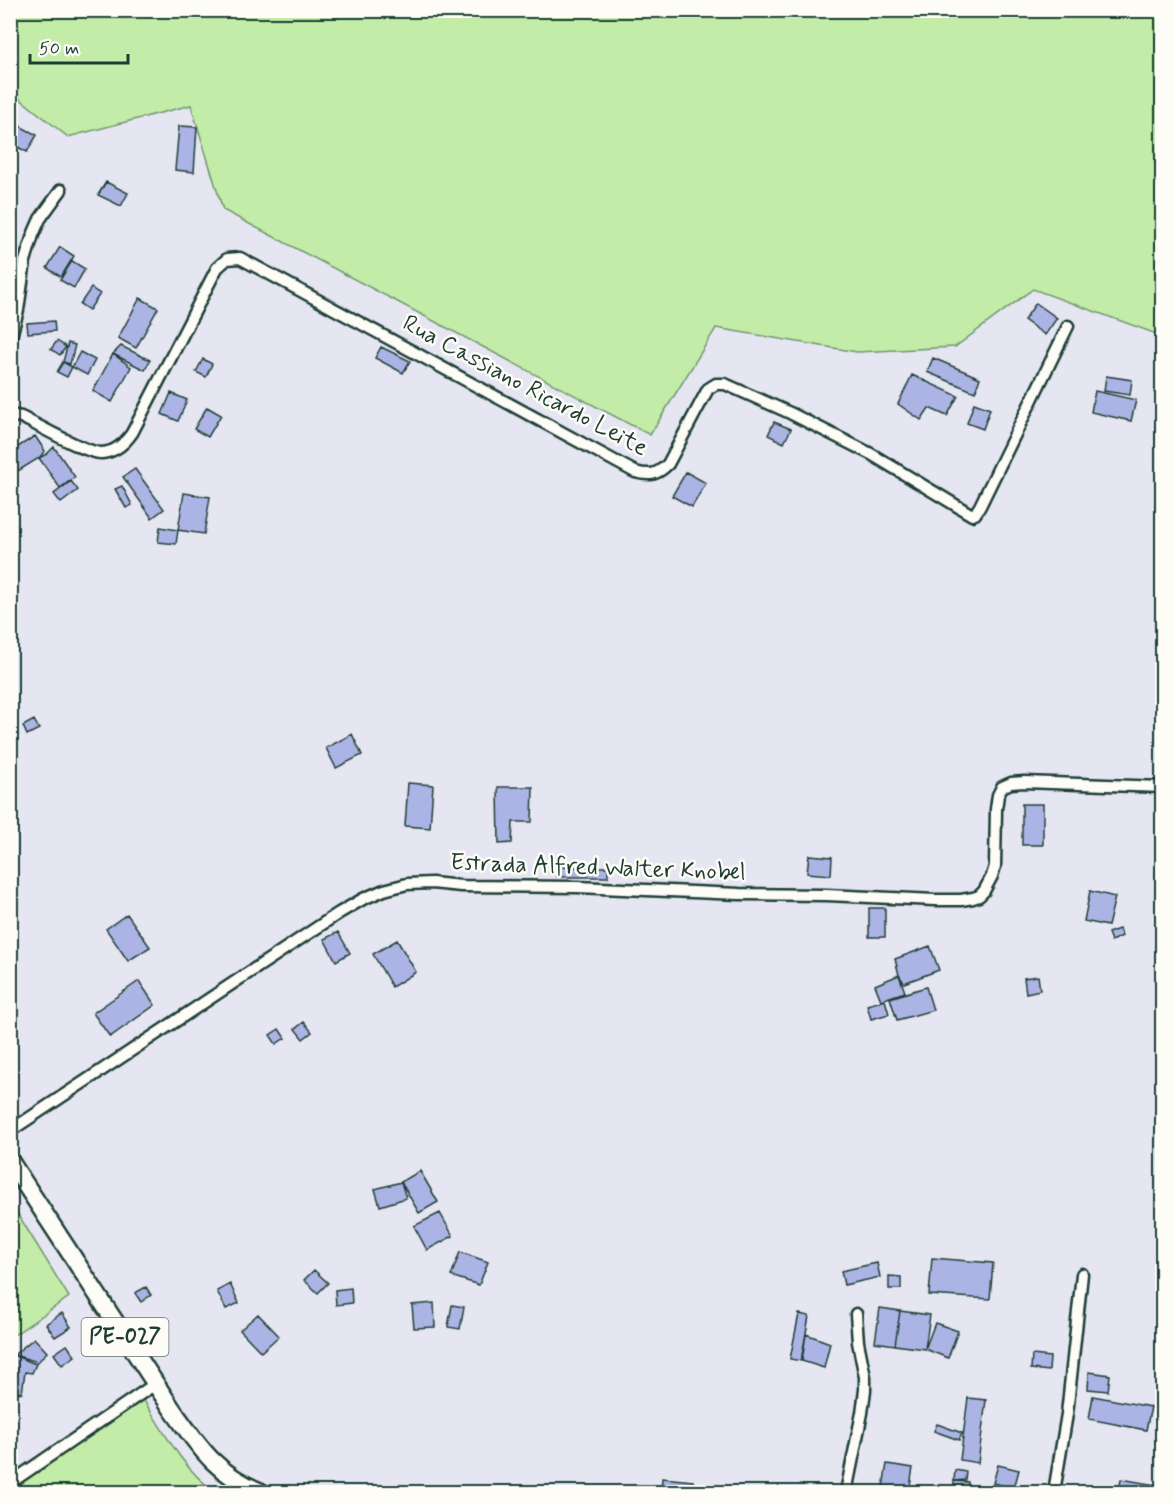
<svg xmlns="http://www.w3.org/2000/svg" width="1173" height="1503" font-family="Mynerve,sans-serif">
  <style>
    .green { fill: #c2eca8; stroke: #70946e; stroke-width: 1.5 }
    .building { fill: #acb4e5; stroke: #1f3d34; stroke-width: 1.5 }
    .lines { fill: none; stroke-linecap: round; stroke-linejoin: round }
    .street-casing { stroke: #1f3d34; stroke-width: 15 }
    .primary-casing { stroke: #1f3d34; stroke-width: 21 }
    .street { stroke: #fdfcf7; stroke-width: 10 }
    .primary { stroke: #fdfcf7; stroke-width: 16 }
    .labels { text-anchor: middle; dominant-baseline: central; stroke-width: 5; stroke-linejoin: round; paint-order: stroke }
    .shield { fill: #fdfcf7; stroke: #62766e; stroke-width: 1.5 }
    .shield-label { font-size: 22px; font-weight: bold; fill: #1f3d34 }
    .street-label { font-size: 24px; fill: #1f3d34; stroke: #fdfcf7 }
  </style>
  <rect width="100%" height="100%" fill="#e5e6f2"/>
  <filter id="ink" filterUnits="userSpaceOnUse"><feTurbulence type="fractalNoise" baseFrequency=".0167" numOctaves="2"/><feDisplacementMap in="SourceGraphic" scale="12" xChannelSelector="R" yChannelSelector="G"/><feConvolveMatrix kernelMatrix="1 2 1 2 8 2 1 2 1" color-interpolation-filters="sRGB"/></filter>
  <g filter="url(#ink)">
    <path class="green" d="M11 10 1162 11V336L1033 289 955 347 857 352 716 328 650 435 223 210 191 105 68 137 15 95 11 98Z
      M11 1203 69 1297 11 1337H10Z
      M143 1399C164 1432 183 1469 215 1492H11V1488Z"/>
    <path class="building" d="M10 121 37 135 27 152 10 143Z
      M179 126 197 127 194 172 175 170Z
      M106 182 128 193 121 206 98 195Z
      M60 247 74 256 61 277 47 268Z
      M72 261 85 269 74 288 60 280Z
      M91 288 100 294 89 310 80 304Z
      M140 298 158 308 136 348 118 338Z
      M1036 303 1057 318 1045 335 1024 320Z
      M54 321 55 331 28 333 27 323Z
      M57 341 66 347 60 355 51 349Z
      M68 343 75 345 70 364 63 362Z
      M121 346 150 360 145 370 113 354Z
      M381 347 410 361 403 373 375 358Z
      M80 352 95 360 87 375 72 367Z
      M113 354 131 367 112 402 93 391Z
      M933 358 980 378 975 392 927 372Z
      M203 359 212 364 206 377 196 372Z
      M63 362 72 367 67 377 57 372Z
      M912 375 958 396 947 416 929 408 921 420 898 404Z
      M1106 376 1132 380 1130 395 1104 391Z
      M1095 391 1136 400 1131 421 1091 412Z
      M171 393 187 400 178 421 162 414Z
      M974 403 990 409 983 429 967 423Z
      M207 407 221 415 208 437 194 429Z
      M774 422 791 429 784 443 768 435Z
      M35 436 45 451 39 458 18 471 10 460V452Z
      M54 447 75 477 60 488 39 458 47 454Z
      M135 469 164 509 152 518 123 477Z
      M686 472 706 483 692 507 672 496Z
      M71 481 78 490 61 503 54 494Z
      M122 486 132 505 126 508 115 489Z
      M184 493 210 497 204 534 178 530Z
      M160 527 178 530 176 544 158 542Z
      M34 720 39 729 27 735 23 726Z
      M352 734 362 755 336 768 326 748Z
      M408 783 433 785 430 828 405 826Z
      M498 787H533L532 822H513L512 843 499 844Z
      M1022 804H1043V845H1022Z
      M809 855 832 857 831 875 807 873Z
      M557 867H608V877H557Z
      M1090 891 1115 897 1108 926 1084 921Z
      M869 908H885V937H869Z
      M127 914 150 947 128 961 106 929Z
      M1119 929 1122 936 1111 941 1108 933Z
      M338 932 350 953 336 961 324 939Z
      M397 940 416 972 392 987 373 954Z
      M930 946 939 970 904 983 899 975 895 959Z
      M899 975 905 992 881 1000 875 985Z
      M1038 976 1040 990 1026 993 1024 978Z
      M139 981 155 1005 110 1037 93 1013Z
      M926 987 933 1010 897 1020 890 998Z
      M885 1000 889 1014 871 1019 867 1005Z
      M304 1022 312 1032 303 1039 295 1029Z
      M279 1029 285 1038 276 1044 270 1035Z
      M420 1171 438 1202 419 1213 401 1182Z
      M401 1182 406 1198 380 1206 375 1189Z
      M440 1213 453 1236 427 1250 414 1226Z
      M460 1252 488 1262 479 1285 451 1276Z
      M932 1258 993 1263 990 1299 929 1295Z
      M877 1263 880 1277 844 1285 841 1271Z
      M314 1270 328 1283 318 1293 304 1280Z
      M889 1276 901 1277V1289H889Z
      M230 1284 239 1303 226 1309 217 1291Z
      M146 1287 151 1295 141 1302 135 1293Z
      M351 1288 352 1303 336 1305 335 1290Z
      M434 1303 435 1327 414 1328 412 1305Z
      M452 1305 464 1307 460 1329 448 1327Z
      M880 1308 900 1311 895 1345 875 1342Z
      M900 1311 930 1315 925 1349 895 1345Z
      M62 1313 71 1327 55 1337 46 1324Z
      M258 1314 279 1336 261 1352 240 1330Z
      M799 1314 809 1316 801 1361 790 1359Z
      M935 1323 958 1331 948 1358 925 1349Z
      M806 1334 830 1343 824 1368 802 1361Z
      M34 1338 47 1352 38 1362 14 1355Z
      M67 1345 75 1356 62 1365 54 1354Z
      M10 1354 36 1364 32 1373 25 1372 22 1393 10 1390Z
      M1032 1355 1050 1357 1049 1371 1031 1369Z
      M1089 1372 1110 1375 1108 1391 1088 1389Z
      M1093 1396 1151 1407 1146 1430 1089 1419Z
      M968 1398 986 1400 978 1463 960 1460Z
      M937 1424 962 1433 959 1440 934 1431Z
      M887 1464 913 1468 909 1492H882Z
      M998 1465 1019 1470 1014 1488 993 1483Z
      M955 1470 966 1472 965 1480 954 1481Z
      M662 1478 693 1481 691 1492H661Z
      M1121 1479 1156 1485 1154 1492H1119Z
      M954 1481 968 1482 967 1492H953Z
      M1021 1488H1042V1492H1021Z"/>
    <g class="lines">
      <g class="street-casing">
        <path id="street" d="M10 340 18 310 25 261 33 235 40 219 61 190
          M10 415 21 417C38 425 87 454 102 453 116 452 125 443 132 433L217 268 227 259 240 258 635 472C650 476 657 475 668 464L708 389 716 384H725L790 413 871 454 972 515 975 514 980 506 1068 326
          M10 1131 339 913 363 899 384 890 407 884 432 883 461 886 577 887 739 894 827 895 935 900H961L973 898 979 896 984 891 992 876 995 866 996 809 998 795 1002 787 1011 783 1024 782 1162 787
          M10 1483 155 1384
          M846 1492 862 1413 865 1390V1377L858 1342 856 1314
          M1054 1492 1067 1414 1082 1274"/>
      </g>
      <g class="primary-casing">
        <path id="primary" d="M10 1161 172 1409C199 1447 216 1474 261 1492"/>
      </g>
      <use href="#street" class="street"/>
      <use href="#primary" class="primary"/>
    </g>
  </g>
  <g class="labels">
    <rect class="shield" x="81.5" y="1318" width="87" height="38" rx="4.5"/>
    <g class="shield-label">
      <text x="125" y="1337">PE-027</text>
    </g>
    <g class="street-label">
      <text transform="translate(525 386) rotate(28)">Rua Cassiano Ricardo Leite</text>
      <text transform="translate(598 868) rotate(2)">Estrada Alfred Walter Knobel</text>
    </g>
  </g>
  <rect width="1173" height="1503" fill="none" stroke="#fdfcf7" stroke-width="36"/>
  <rect x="18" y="18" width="1137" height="1467" fill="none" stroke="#1f3d34" stroke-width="2" filter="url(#ink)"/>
  <path d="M30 54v9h98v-9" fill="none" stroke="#1f3d34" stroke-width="3"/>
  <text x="39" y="54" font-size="18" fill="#1f3d34" stroke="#fdfcf7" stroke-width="4.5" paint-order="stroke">50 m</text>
</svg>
